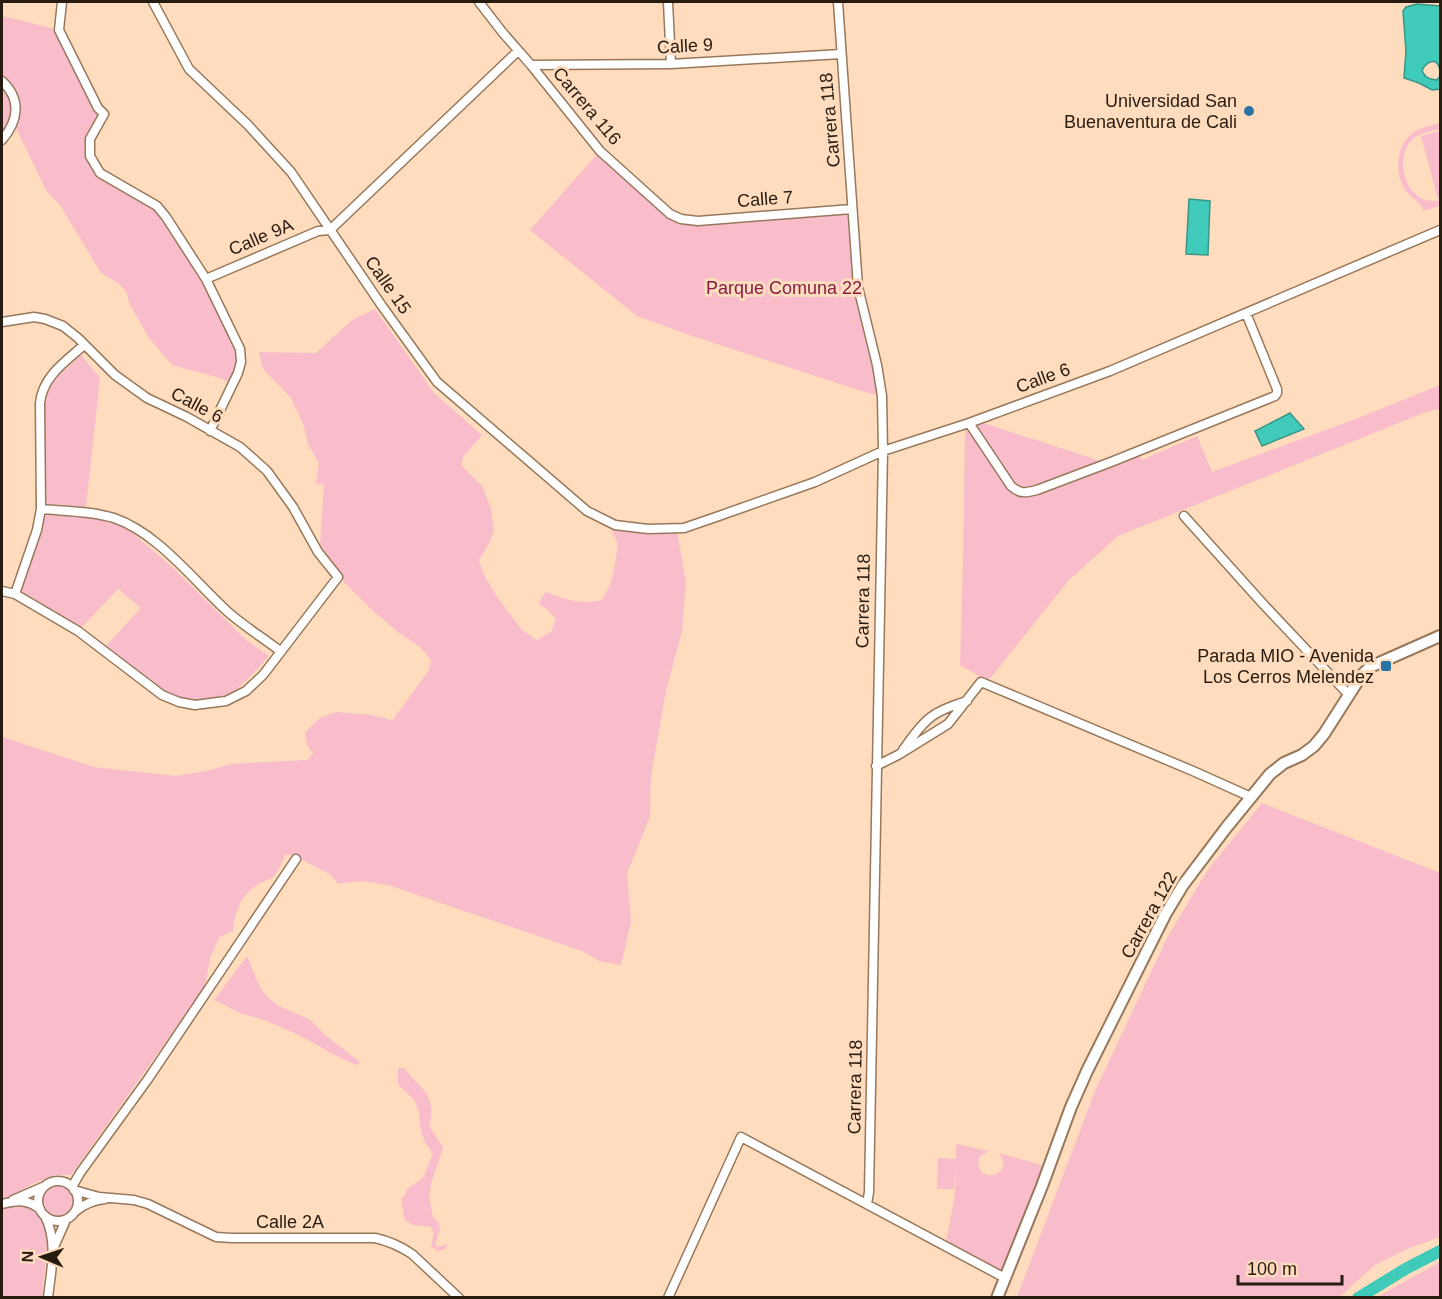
<svg xmlns="http://www.w3.org/2000/svg" width="1442" height="1299" font-family="Helvetica,sans-serif">
  <style>
    .green { fill: #f8bcca }
    .water { fill: #40caba; stroke: #399687; stroke-width: 1.5 }
    .lines { fill: none; stroke-linecap: round; stroke-linejoin: round }
    .river { stroke: #40caba; stroke-width: 12 }
    .minor-casing { stroke: #97785b; stroke-width: 11 }
    .tertiary-casing { stroke: #97785b; stroke-width: 14 }
    .minor { stroke: #fff; stroke-width: 8 }
    .tertiary { stroke: #fff; stroke-width: 10 }
    .poi-dot { fill: #2a73a7; stroke: #fedcbd; stroke-width: 2 }
    .labels { text-anchor: middle; dominant-baseline: central; stroke-width: 6; stroke-linejoin: round; paint-order: stroke }
    .street-label { font-size: 18px; fill: #281b10; stroke: #fedcbd }
    .poi-label { font-size: 18px; fill: #281b10; stroke: #fedcbd; text-anchor: end }
    .park-label { font-size: 18px; fill: #871d44; stroke: #fedcbd }
  </style>
  <rect width="100%" height="100%" fill="#fedcbd"/>
  <path class="green" d="M2 16 59 30 104 114 90 139V156L100 173 157 206 206 279 240 349 233 385 220 378 172 365 149 338 130 305 126 291 118 283 101 273 60 205 47 192 14 124 2 140Z
    M1440 123V129C1432 131 1421 133 1414 138 1390 158 1408 209 1440 200V206L1424 211C1421 202 1412 199 1406 191 1394 174 1395 145 1414 132 1421 127 1432 126 1440 123Z
    M1440 131V198L1438 199 1421 136Z
    M600 151 681 219 852 209 858 287 882 396 868 393 692 336 637 316 530 230Z
    M375 309 434 393 482 435 463 457 461 465 482 486 491 508 494 531 488 545 479 560 485 577 497 597 522 630 537 640 551 632 556 620 549 611 539 604 542 597 546 592C567 600 580 605 602 600L610 585 614 570 618 544 611 528 651 535 677 532 686 582 682 631 666 691 651 776 650 817 627 873 631 922 621 965 599 961 582 951 388 885 361 881 338 884 331 875 295 856 286 854C282 861 279 870 274 876 270 880 262 881 257 885 240 896 235 912 233 931L219 937 210 958 205 987 71 1175H55L32 1184 18 1192 24 1207 34 1210 42 1220 48 1233 42 1297H2V737L94 767 176 776 206 771 231 764 307 760 313 753 307 745 305 732 320 718 336 712 371 715 384 718 392 721 429 670 431 660 420 647 398 632 371 609 344 582 329 561 320 546 324 485 316 484 319 463 308 444 304 426 291 398 263 369 259 352 316 353 352 320Z
    M81 355 100 378 86 507 44 503V410L50 384Z
    M1440 385V409L1426 412 1118 536 1068 581 988 681 960 665 963 564 965 431 984 423 1106 463 1137 450 1142 460 1197 436 1212 472 1361 417Z
    M45 515 86 517 124 526 171 566 245 639 269 656C257 669 238 693 220 699 175 713 137 673 105 647L141 608 118 589 80 629 32 597 20 593Z
    M1262 803 1440 873V1237L1407 1249 1375 1265 1339 1297H1017L1095 1091 1167 938 1207 871Z
    M247 956 258 983 266 996 279 1006 309 1019 325 1035 360 1062 357 1065 338 1057 299 1035 264 1020 240 1013 214 1000Z
    M398 1068H404C420 1088 438 1096 429 1125L443 1148 431 1184 429 1197 433 1217 439 1223 440 1229 435 1244 437 1247 448 1244 445 1249 438 1251 431 1247 434 1233 431 1227 413 1225 405 1220 401 1199 405 1195 407 1189 423 1178 432 1156 430 1148 426 1144 422 1134 420 1124 419 1112 414 1100 398 1084Z
    M956 1144 989 1151 980 1156C970 1186 1018 1178 999 1153L1048 1167 1005 1278 945 1246 955 1195 956 1163 954 1189H937L938 1158 956 1159Z
    M38 1201a20 20 0 1 1 40 0a20 20 0 1 1-40 0Z
    M1440 1262V1297H1377Z"/>
  <path class="water" d="M1417 4 1440 6V71C1438 57 1428 60 1422 70 1425 78 1429 79 1437 80L1440 76V89L1432 90 1419 83 1404 78 1406 51 1403 11 1406 7Z
    M1189 199 1210 201 1208 255 1186 254Z
    M1290 413 1304 429 1262 446 1255 431Z"/>
  <g class="lines">
    <path class="river" d="M1358 1298 1407 1268 1440 1251"/>
    <g class="minor-casing">
      <path id="minor" d="M62 2 59 30 98 108 104 114 90 139V156L100 173 157 206 166 217 206 279 240 349 241 362 238 373 210 431
        M153 2 189 69 248 125 291 172 382 306 437 382 587 511 615 525 648 529 684 528 716 517 815 482 883 451 969 423 1110 371 1440 230
        M479 2 503 33 531 65 600 151 670 214 681 219 698 221 852 209
        M668 2 671 64
        M838 2 858 287 877 365 882 396 883 451 869 1192 867 1204
        M531 65 671 64 841 54
        M2 81C22 100 18 121 2 140
        M330 230 518 51
        M206 279 318 231 330 230
        M2 322 34 317 45 319 63 326 78 338 115 375 147 398 187 417 240 447 267 471 293 507 318 552 338 577 263 675 246 691 226 701 195 705 179 702 162 695 78 631 15 594 2 591
        M969 423 1011 486C1020 494 1025 493 1037 490L1111 462 1275 396 1277 393V389L1246 313
        M41 509C65 511 91 511 114 518 158 533 194 581 228 612 244 626 263 638 280 651
        M1184 516 1264 605 1349 695
        M15 594 37 530 41 509 40 403C43 376 65 362 84 345
        M903 750C911 739 920 725 931 717 941 709 955 705 967 701
        M876 766 898 755 948 724 981 682 1193 771 1251 797
        M38 1201a20 20 0 1 1 40 0a20 20 0 1 1-40 0Z
        M72 1187 80 1173 148 1079 296 859
        M74 1190 99 1197 134 1200 148 1204 216 1237 232 1238H375C389 1241 400 1246 412 1254L459 1298
        M13 1200 45 1186
        M2 1204C16 1200 27 1199 40 1209
        M76 1211C83 1205 94 1200 105 1199
        M45 1216C58 1242 51 1270 48 1298
        M54 1247 66 1220
        M668 1298 741 1137 1005 1278"/>
    </g>
    <g class="tertiary-casing">
      <path id="tertiary" d="M997 1298 1042 1186 1071 1107 1087 1071 1165 915 1183 885 1226 828 1270 774 1284 763 1302 755 1314 746 1324 734 1361 676 1370 667 1440 636"/>
    </g>
    <use href="#minor" class="minor"/>
    <use href="#tertiary" class="tertiary"/>
  </g>
  <g class="poi-dot">
    <circle cx="1249" cy="111" r="6"/>
    <rect x="1380" y="660" width="12" height="12" rx="3"/>
  </g>
  <g class="labels">
    <g class="street-label">
      <text transform="translate(685 46) rotate(-3)">Calle 9</text>
      <text transform="translate(587 106) rotate(50)">Carrera 116</text>
      <text transform="translate(830 120) rotate(-95)">Carrera 118</text>
      <text transform="translate(765 199) rotate(-4)">Calle 7</text>
      <text transform="translate(261 237) rotate(-23)">Calle 9A</text>
      <text transform="translate(388 285) rotate(55)">Calle 15</text>
      <text transform="translate(1043 378) rotate(-20)">Calle 6</text>
      <text transform="translate(197 405) rotate(28)">Calle 6</text>
      <text transform="translate(863 601) rotate(-89)">Carrera 118</text>
      <text transform="translate(1149 915) rotate(-61)">Carrera 122</text>
      <text transform="translate(855 1087) rotate(-89)">Carrera 118</text>
      <text x="290" y="1222">Calle 2A</text>
    </g>
    <g class="poi-label">
      <text x="1237" y="101">Universidad San<tspan x="1237" dy="21">Buenaventura de Cali</tspan></text>
      <text x="1374" y="656">Parada MIO - Avenida<tspan x="1374" dy="21">Los Cerros Melendez</tspan></text>
    </g>
    <g class="park-label">
      <text x="784" y="288">Parque Comuna 22</text>
    </g>
  </g>
  <rect width="1442" height="1299" fill="none" stroke="#281b10" stroke-width="6"/>
  <g transform="translate(42 1257) rotate(272)" stroke="#fedcbd" stroke-width="4.5" paint-order="stroke">
  <path d="M0-4.5L10 22L0 15L-10 22Z" fill="#281b10"/>
  <text y="-9" font-size="16" font-weight="bold" text-anchor="middle" fill="#281b10">N</text>
  </g>
  <path d="M1238 1275v9h104v-9" fill="none" stroke="#281b10" stroke-width="3"/>
  <text x="1247" y="1275" font-size="18" fill="#281b10" stroke="#fedcbd" stroke-width="4.5" paint-order="stroke">100 m</text>
</svg>
